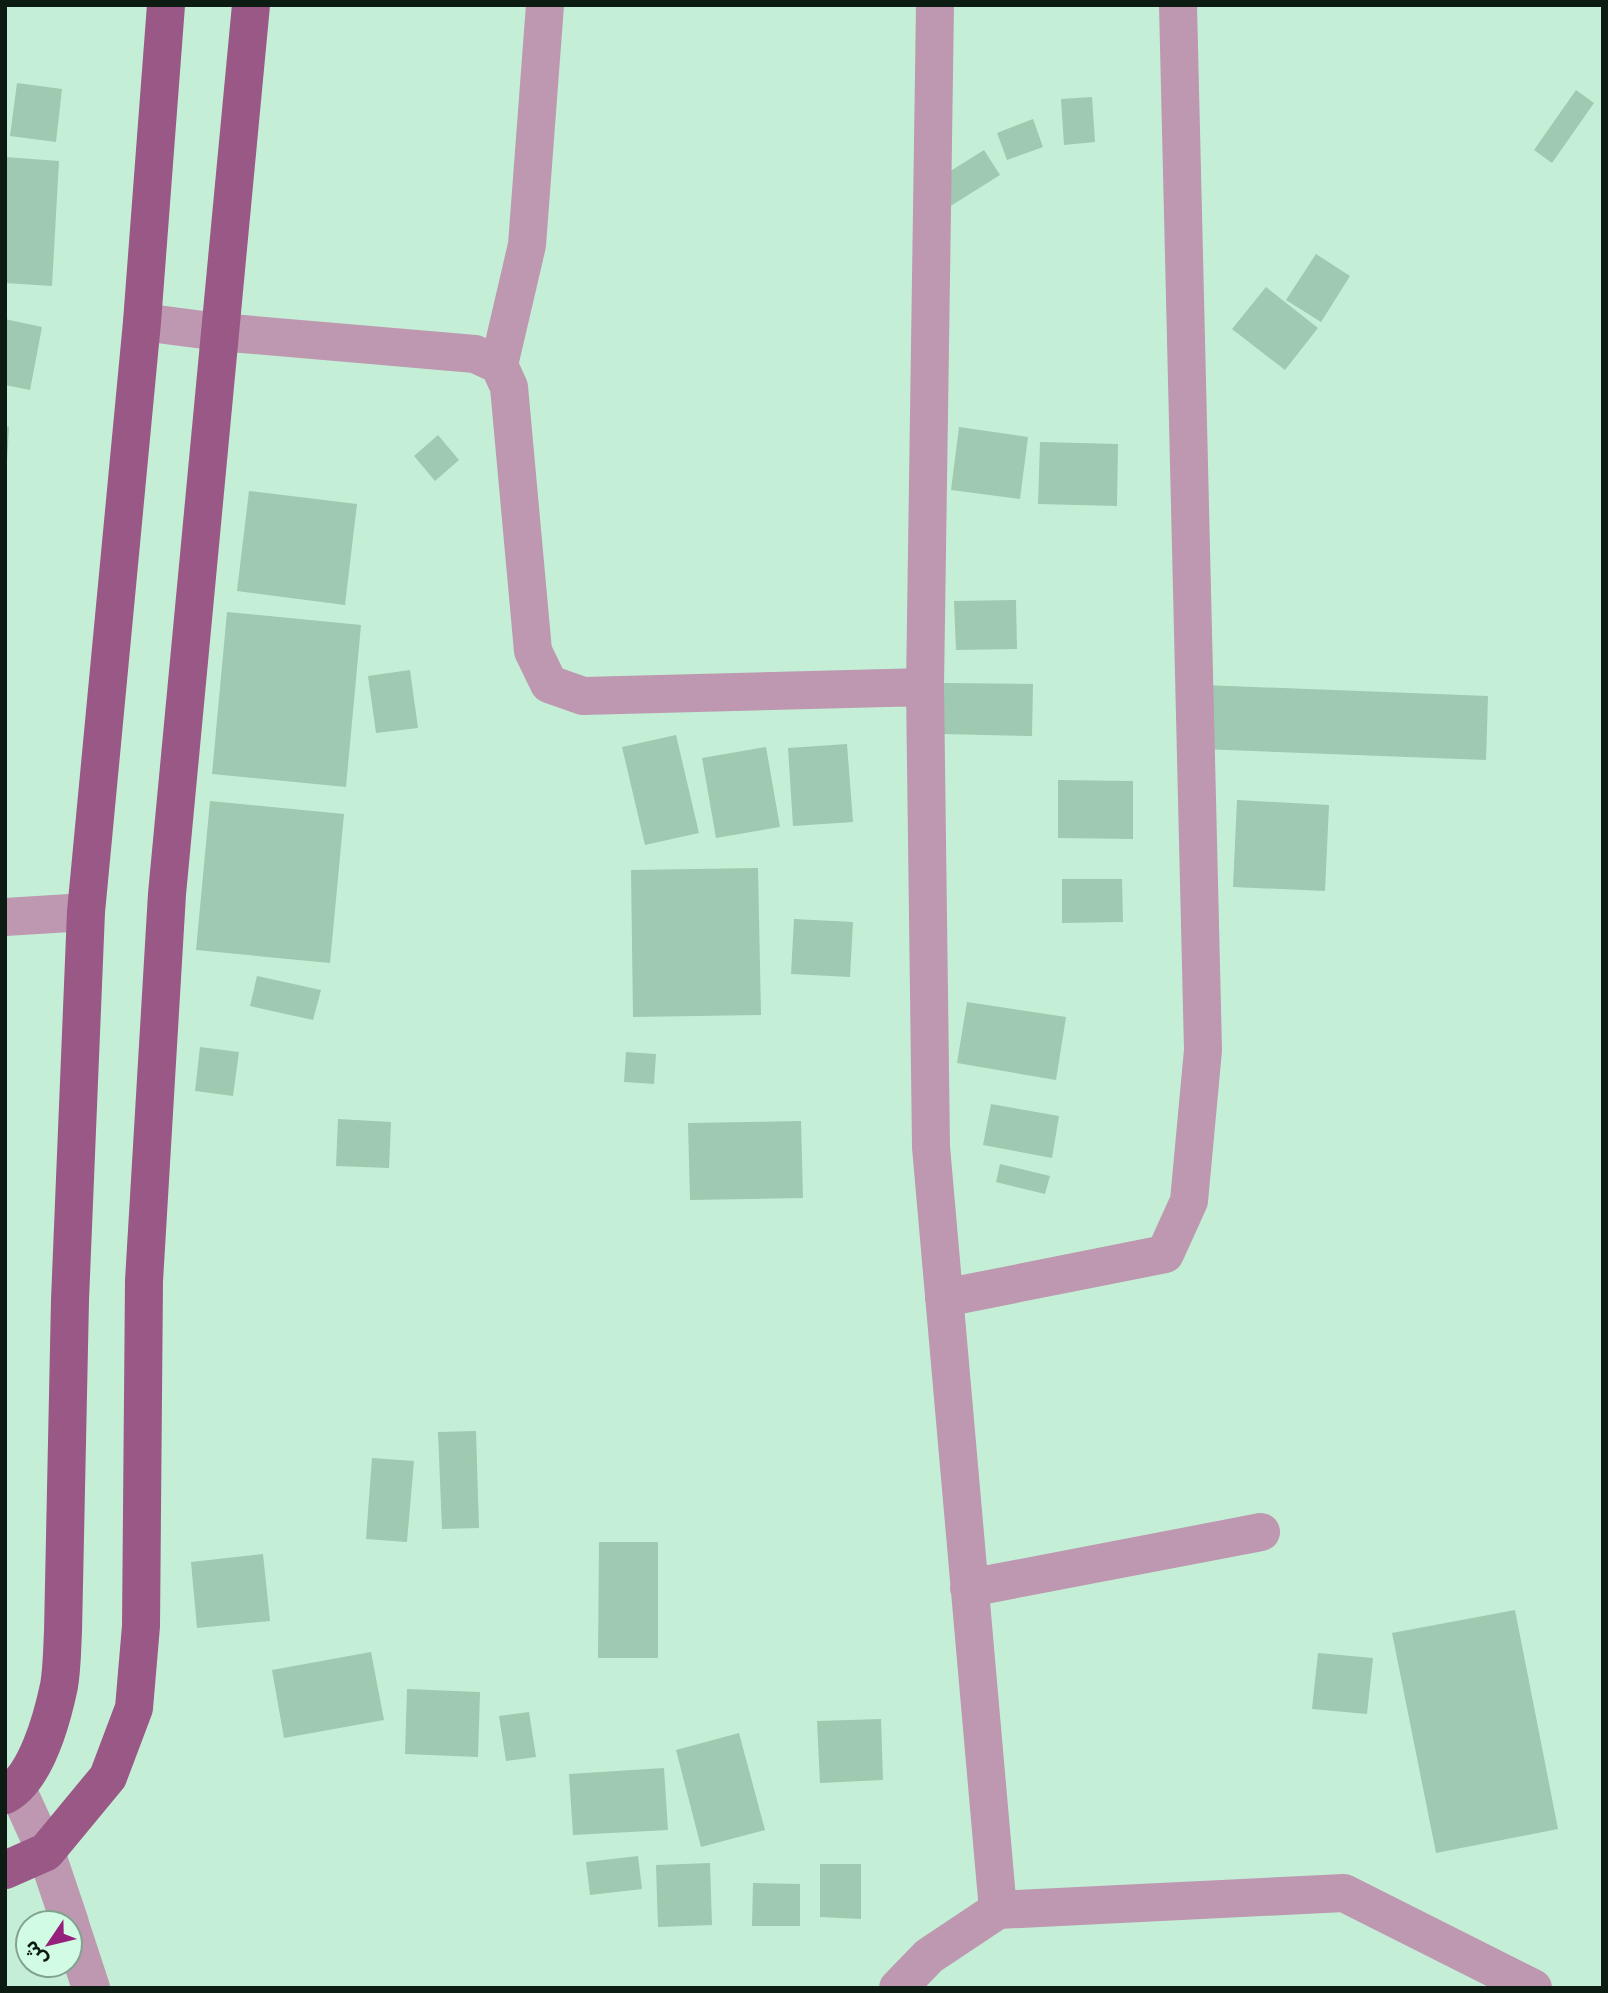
<svg xmlns="http://www.w3.org/2000/svg" width="1608" height="1993" font-family="Poppins,'Noto Sans Arabic',sans-serif">
  <style>
    .building { fill: #9fc9b0 }
    .lines { fill: none; stroke-linecap: round; stroke-linejoin: round }
    .minor { stroke: #bd98b0; stroke-width: 38 }
    .major { stroke: #995885; stroke-width: 38 }
  </style>
  <rect width="100%" height="100%" fill="#c4efd6"/>
  <path class="building" d="M17 83 62 89 56 142 10 136Z
    M1576 90 1594 103 1552 163 1534 150Z
    M1092 97 1095 142 1064 145 1061 99Z
    M1033 119 1043 147 1007 160 997 133Z
    M984 150 1000 175 949 207 933 182Z
    M5 157 59 161 52 286 5 283Z
    M1316 254 1350 276 1321 322 1286 300Z
    M1266 287 1318 328 1285 370 1232 329Z
    M5 319 42 327 30 390 5 385Z
    M5 426 9 427 7 461 5 460Z
    M959 427 1028 437 1020 499 951 490Z
    M438 435 459 460 435 481 414 456Z
    M1040 442 1118 444 1117 506 1038 504Z
    M249 491 357 504 345 605 237 591Z
    M1016 600 1017 649 956 650 954 601Z
    M227 612 361 625 346 787 212 774Z
    M410 670 418 728 376 733 368 676Z
    M942 683 1033 684 1032 736 942 734Z
    M1203 685 1488 696 1486 760 1201 749Z
    M676 735 699 833 645 845 622 747Z
    M847 744 853 822 793 826 788 748Z
    M766 747 780 827 716 838 702 758Z
    M1058 780 1133 781V839L1058 838Z
    M1237 800 1329 805 1325 891 1233 887Z
    M210 801 344 814 330 963 196 950Z
    M758 868 761 1015 633 1017 631 870Z
    M1062 879H1122L1123 922 1062 923Z
    M794 919 853 922 850 977 791 974Z
    M257 976 321 990 313 1020 250 1006Z
    M967 1002 1066 1017 1056 1080 957 1063Z
    M200 1047 239 1052 233 1096 195 1091Z
    M626 1052 656 1054 654 1084 624 1082Z
    M991 1104 1059 1116 1052 1158 983 1145Z
    M338 1119 391 1122 389 1168 336 1166Z
    M801 1121 803 1198 690 1200 688 1123Z
    M1000 1164 1050 1176 1045 1194 996 1182Z
    M476 1431 479 1528 442 1529 438 1432Z
    M372 1458 414 1461 407 1542 366 1539Z
    M599 1542H658V1658H598Z
    M263 1554 270 1621 197 1628 191 1562Z
    M1515 1610 1558 1829 1436 1853 1392 1633Z
    M371 1652 384 1720 284 1738 272 1670Z
    M1318 1653 1373 1658 1367 1714 1312 1709Z
    M407 1689 480 1692 478 1757 405 1754Z
    M529 1712 536 1757 506 1761 499 1716Z
    M881 1719 883 1780 820 1783 817 1721Z
    M739 1733 765 1830 701 1847 676 1750Z
    M664 1768 668 1830 573 1835 569 1774Z
    M638 1856 642 1889 590 1895 586 1862Z
    M710 1863 712 1925 658 1927 656 1865Z
    M820 1864H861V1919L820 1917Z
    M753 1883 800 1884V1926H752Z"/>
  <g class="lines">
    <path class="minor" d="M142 322 219 332 475 354 499 365 509 387 533 651 549 684 583 696 925 687
      M499 365 527 245 545 5
      M5 917 86 912
      M944 1298 1165 1254 1189 1201 1203 1050 1178 5
      M969 1588 1261 1532
      M17 1789 46 1852 70 1923
      M998 1910 1344 1893 1533 1988
      M70 1924 91 1988
      M898 1988 929 1956 998 1910 931 1147 925 687 935 5"/>
    <path class="major" d="M5 1795C36 1779 52 1719 59 1686 62 1669 62 1650 63 1632L70 1300 86 912 142 322 166 5
      M5 1870 46 1852 108 1777 134 1708 141 1626 144 1281 167 894 251 5"/>
  </g>
  <rect width="1608" height="1993" fill="none" stroke="#0c1c13" stroke-width="14"/>
  <g transform="translate(49 1944) rotate(235)"><circle r="33" fill="#d1fce3" stroke="#82a290" stroke-width="2"/>
  <path d="M0-5L12 26L0 18L-12 26Z" fill="#97207c"/>
  <text y="-10" font-size="19" font-weight="bold" text-anchor="middle" fill="#0c1c13">ش</text>
  </g>
</svg>
